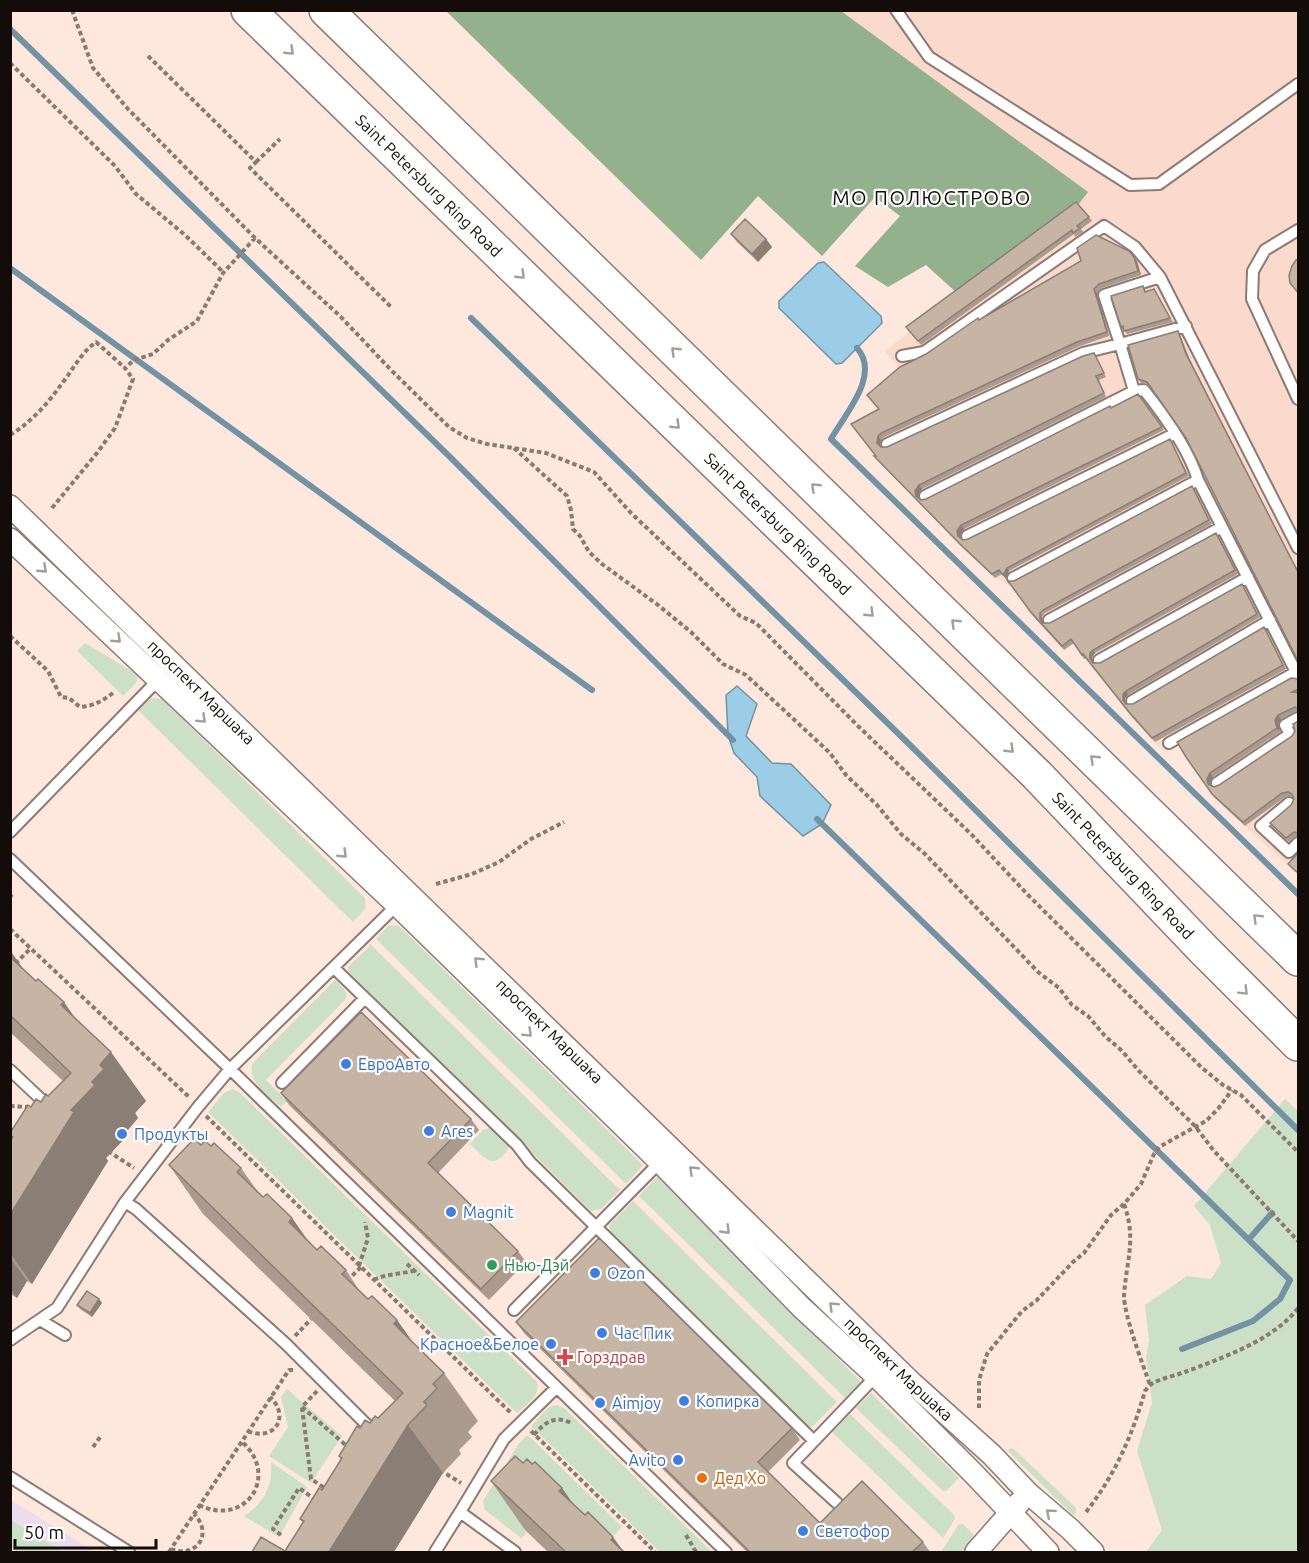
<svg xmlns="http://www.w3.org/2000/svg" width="1309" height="1563" font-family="Ubuntu,sans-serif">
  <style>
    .built { fill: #f9dacc }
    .education { fill: #eddced }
    .green { fill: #cbe0c6 }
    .forest { fill: #92b18c }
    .water { fill: #9ccde7; stroke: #7393a4; stroke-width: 1.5 }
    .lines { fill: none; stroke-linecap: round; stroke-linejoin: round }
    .stream { stroke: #7393a4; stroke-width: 6 }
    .lane-casing { stroke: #8f7a70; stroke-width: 14 }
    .street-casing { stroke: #8f7a70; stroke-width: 24 }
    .highway-casing { stroke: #8f7a70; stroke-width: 36 }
    .path { stroke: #897a72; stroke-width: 4; stroke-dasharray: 4.5 3; stroke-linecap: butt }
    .lane { stroke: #fff; stroke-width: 10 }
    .street { stroke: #fff; stroke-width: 21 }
    .highway { stroke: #fff; stroke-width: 33 }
    .wall { fill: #aa9b8e }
    .shaded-wall { fill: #8b7e74 }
    .building { fill: #c6b4a5; stroke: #8b7e74; stroke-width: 1.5 }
    .oneway { stroke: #a19e9c }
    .shop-dot { fill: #3f7fe0; stroke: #fff; stroke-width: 2 }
    .leisure-dot { fill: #2e9e5b; stroke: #fff; stroke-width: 2 }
    .health-dot { fill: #e0444e; stroke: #fff; stroke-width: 2 }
    .food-dot { fill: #e8710a; stroke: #fff; stroke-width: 2 }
    .labels { text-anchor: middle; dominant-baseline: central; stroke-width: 4.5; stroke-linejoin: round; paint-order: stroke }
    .street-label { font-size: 16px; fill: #130c08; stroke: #fff }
    .shop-label { font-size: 16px; fill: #366cbe; stroke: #fff; text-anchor: start }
    .leisure-label { font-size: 16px; fill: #27864d; stroke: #fff; text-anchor: start }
    .health-label { font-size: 16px; fill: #be3a42; stroke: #fff; text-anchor: start }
    .food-label { font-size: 16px; fill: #c56008; stroke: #fff; text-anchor: start }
    .quarter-label { font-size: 20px; letter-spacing: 1.5px; fill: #130c08; stroke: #fff }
  </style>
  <rect width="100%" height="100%" fill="#fee7dc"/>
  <path class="built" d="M841 11H1298V875L1215 798 1178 744 1166 752 1155 742 1084 659 1074 643 1064 650 1034 616 1011 586 995 578 964 549 877 460 854 428 881 413 870 399 902 371 885 351 1087 192Z"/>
  <path class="education" d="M11 1500 95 1552H11Z"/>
  <path class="green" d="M85 643 138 675 136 683 123 696 77 651Z
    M151 698 162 699 365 898 366 908 353 922 138 710Z
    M389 925 399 926 643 1165 626 1184 376 939Z
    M370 944 620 1190 601 1209 591 1211 349 972 348 967 368 948Z
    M335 980C341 986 349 991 345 1000L266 1080 287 1101 281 1107C269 1096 248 1083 252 1064Z
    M233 1089 239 1092 537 1382C541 1395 527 1405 517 1413L208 1112 224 1093Z
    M1285 1099 1298 1111V1552H1146L1162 1530 1137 1451 1152 1403 1146 1357 1149 1341 1145 1305 1187 1276 1211 1279 1221 1263 1210 1225 1194 1206Z
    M490 1128C498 1130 507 1141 509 1148 493 1172 485 1158 470 1144L483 1130Z
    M658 1176 861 1382 845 1398 639 1196Z
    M633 1201 837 1402 813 1426 806 1427 610 1233 609 1225Z
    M287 1389 342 1436 311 1483 269 1456 288 1427 281 1397Z
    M871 1393 959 1478 946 1491H943L856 1408Z
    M556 1405 564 1408 712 1552H660L531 1426 549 1407Z
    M850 1414 954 1515 955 1519 943 1538 832 1432Z
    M528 1435 622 1527 605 1545 554 1500 524 1530 527 1533 521 1538 485 1510 483 1501 520 1442Z
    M1010 1448 1014 1449 1076 1508V1512L1073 1515 1008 1451Z
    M271 1462 307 1487 279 1537 244 1516C264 1503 273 1487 271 1462Z
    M10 1520H11L63 1552H16L11 1549Z
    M959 1524H963L974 1535 963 1552H941Z"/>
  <path class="forest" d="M446 11H841L1088 192 1078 205 958 294 926 265 888 287 855 266 900 216 875 197 822 256 758 196 701 260Z"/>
  <path class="water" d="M824 262 881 316 882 323 842 363 836 364 779 308V301L818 263Z
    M737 686 757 704 746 736 772 763 791 764 831 805 822 824 803 836 760 796 757 777 734 753 728 735 726 695Z"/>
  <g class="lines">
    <path class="stream" d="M10 29 449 456 733 740
      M10 268 592 690
      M471 318 908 743 1298 1130
      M857 348C881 375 845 414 831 439L1298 894
      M817 819 1290 1280 1280 1299 1253 1321 1182 1349
      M1249 1239 1272 1213"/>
    <g class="lane-casing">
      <path id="lane" d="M896 10 929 57 1130 185 1159 184 1298 84
        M1298 230 1265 250 1253 271 1252 299 1298 399
        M1160 277 1104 295 1120 344 1186 326
        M902 356 924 352 1104 226 1135 247 1160 277 1298 548
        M887 444 1083 353 1120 344 1134 391 1144 390C1164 415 1189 450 1198 480L1298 676
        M925 496 1134 391
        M967 536 1174 434
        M1013 578 1198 480
        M1049 620 1222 527
        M1099 660 1248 577
        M1132 701 1270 620
        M1169 743 1296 672
        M1217 783 1290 734 1285 725 1298 718
        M1289 803 1261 826 1289 852 1298 843
        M10 832 159 679
        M10 859 230 1069 726 1552
        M334 968 517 1145 530 1162 814 1441
        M10 1070 45 1103 47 1113
        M282 1083 365 998
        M514 1310 660 1162
        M40 1320 65 1335
        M10 1340 57 1308 125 1202
        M372 1433 368 1426 286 1344 136 1209 125 1202 198 1107 230 1069 397 905
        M10 1477 129 1552
        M837 1503 793 1463 876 1376
        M435 1552 460 1512
        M515 1552 460 1512 504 1439 556 1388"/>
    </g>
    <g class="street-casing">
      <g id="street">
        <path id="s1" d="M10 506 912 1383 992 1455 1028 1493 1070 1529 1093 1552"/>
        <path d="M10 539 397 905 660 1162 802 1308 876 1376 974 1474 1048 1552"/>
        <path d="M976 1552 1019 1503"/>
      </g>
    </g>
    <g class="highway-casing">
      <g id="highway">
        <path id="s2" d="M248 10 1037 775 1203 949 1298 1044"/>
        <path d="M326 10 1298 959"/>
      </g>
    </g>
    <path class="path" d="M72 10 93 68 128 109 255 238 341 317 391 370 449 427 467 438 487 444 546 453 594 472 631 513 740 616 756 623 859 727 971 834 1028 895 1201 1067 1223 1085 1241 1095 1298 1152
      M148 56 256 162 250 168 392 308
      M10 63 115 166 136 194 185 235 223 272
      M256 162 280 139
      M10 435C32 422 49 402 63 382 74 368 81 353 96 342L125 368
      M514 448 567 496 571 510 573 529 580 536 589 552 602 564 658 605 691 632 723 664 746 675 830 753 846 775 877 805 901 834 925 854 1038 972 1059 988 1072 1005 1088 1016 1105 1036 1122 1051 1139 1071 1195 1126 1214 1151 1298 1241
      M52 508 97 453 115 428 133 379 125 368 134 360 153 354 168 340 197 321 223 273 255 238
      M10 636 48 671 61 697 69 698 80 707C94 706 102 701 113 693
      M436 884 472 874 499 862 531 839 564 822
      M10 929 189 1097
      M10 969 31 948
      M10 1106 28 1107
      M206 1116 512 1414
      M108 1151 134 1168
      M1124 1204C1137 1240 1126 1261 1124 1296 1124 1315 1143 1365 1150 1385
      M407 1264 419 1275
      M359 1266 368 1238 365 1222
      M374 1280C385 1274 401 1274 413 1271
      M347 1281 361 1267
      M295 1336 311 1319
      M317 1391 302 1407 311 1479 326 1489
      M302 1407 348 1447
      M979 1408V1380L987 1354 1022 1311 1036 1301 1073 1262 1084 1253 1111 1215 1124 1204 1141 1184 1154 1154 1159 1147 1206 1121 1218 1109 1232 1090
      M248 1431C274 1442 291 1417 270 1397
      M531 1431 655 1552
      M534 1435C545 1422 555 1415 571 1423
      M93 1447 101 1436
      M440 1470 461 1483
      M199 1505C246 1528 281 1475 241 1441
      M1086 1512C1115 1475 1132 1436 1145 1391L1150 1385C1161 1378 1174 1376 1185 1372 1222 1358 1274 1340 1298 1308
      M281 1535 273 1529 299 1488 317 1501
      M686 1535 696 1552
      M171 1549C196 1559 214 1534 194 1514
      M169 1552 289 1370H294"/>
    <use href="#lane" class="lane"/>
    <use href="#street" class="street"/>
    <use href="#highway" class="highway"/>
  </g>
  <path class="wall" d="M1089 217 1092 221 1081 229 1083 232 1075 237 1074 234 921 345 906 327Z
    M731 234 766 239 772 247 758 262 737 242Z
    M1137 261 1141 275 1102 288 1097 293 1109 336 1080 346 884 437 881 440V447H887L1094 353 1106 377 1099 380 1106 397 922 489 918 495V497L921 500 926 499 1138 394 1164 430 964 529 960 535V537L963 540 968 539 1170 439 1189 476 1009 571 1006 579 1002 574 995 578 963 548 874 456H876L879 409 867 395 926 354 979 320Z
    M1154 289 1173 322 1127 334 1121 327 1145 290 1146 292Z
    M1178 331 1180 335 1189 358 1299 573V663L1186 438 1150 385 1141 383 1138 379Z
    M1195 490 1212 524 1045 613 1042 617 1043 623H1050L1219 537 1238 574 1095 653 1092 657V662L1100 663 1244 588 1260 617 1128 695 1125 698V703L1126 704H1133L1266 631 1286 669 1155 742 1131 716 1086 658 1084 659 1074 643 1064 650 1032 615 1008 581H1014Z
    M1299 679V711H1298L1281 719 1278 724 1280 732 1213 777 1210 783V785L1214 787 1219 785 1292 736 1299 721V836H1297L1289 842 1272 826 1270 823 1291 805 1294 799 1293 797 1291 796 1285 797 1245 826 1215 798 1186 757Z
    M10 892 14 896 10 899Z
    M10 951 25 971 36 981 64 1002 74 1018 146 1101 135 1113 138 1118 127 1131 129 1134 106 1158 108 1161 32 1284 27 1281 17 1298 12 1295 10 1298V1141L12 1138 10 1136V1133L31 1107 41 1102 48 1096 63 1081 10 1032Z
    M281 1093 471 1119 479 1130 438 1173 518 1251 526 1262 489 1300 289 1105Z
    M211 1146 241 1168 258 1192 263 1197 292 1218 309 1242 317 1250 346 1270 361 1293 368 1299 397 1320 413 1343 444 1373 478 1421 468 1432 472 1437 459 1450 461 1454 443 1473 285 1551 303 1523 300 1519 322 1490 341 1460 339 1456 360 1428 378 1418 395 1401 203 1214 169 1165Z
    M99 1299 102 1303 92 1317 80 1309 77 1305Z
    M516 1322 792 1428 800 1440 768 1472 820 1523 923 1542 930 1552H747L524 1333Z
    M523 1463 562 1488 572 1503 624 1552H548L525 1530 491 1481Z"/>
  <path class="shaded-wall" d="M766 239 772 247 758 262 752 254Z
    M1134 257 1137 261 1141 275 1138 271Z
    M1094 289 1097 293 1109 336 1107 332Z
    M1178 331 1180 335 1189 358 1299 574 1186 354Z
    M878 436 881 440 880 447 877 443Z
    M919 485 922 489 918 495 919 500 916 496 915 491Z
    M961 525 964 529 960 535 961 540 958 536 957 531Z
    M1007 568 1009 571 1006 579 1003 575Z
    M1040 613 1042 617V623L1040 619Z
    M1093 650 1095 653 1092 657V663L1090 659V653Z
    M1126 691 1128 695 1125 698V704L1123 700V694Z
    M1278 715 1281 719 1278 724 1280 732 1277 728 1275 720Z
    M1210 773 1213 777 1210 783 1211 788 1207 779Z
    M12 953 46 1002 10 958V955Z
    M64 1002 98 1051 61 1005Z
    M111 1052 146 1101 135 1113 138 1118 127 1131 129 1134 106 1158 108 1161 32 1284 10 1253V1215L71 1110 92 1082 100 1065Z
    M292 1218 326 1267 289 1222Z
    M10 1257 27 1281 17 1298 10 1288Z
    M99 1299 102 1303 92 1317 90 1313Z
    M397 1320 432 1369 394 1324Z
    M408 1425 443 1473 394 1552H329Z
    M562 1488 596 1537 559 1491Z
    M613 1537 624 1552H620L611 1540Z"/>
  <path class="building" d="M1076 202 1089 217 1077 226 1080 228 1073 233 1072 230 918 341 906 327Z
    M745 219 766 239 752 254 731 234Z
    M1096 235 1129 251 1134 257 1138 271 1099 284 1094 289 1107 332 1077 342 881 433 878 436 877 443 881 447H887L1083 356 1094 353 1104 373 1096 376 1104 393 919 485 915 491 916 496 921 500 926 499 1110 406 1111 408 1138 394 1162 427 961 525 957 531 958 536 963 540 968 539 1170 439 1186 473 1007 568 1003 575 999 570 992 574 960 544 874 456H876L851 424 879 409 867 395 900 367 926 354 978 318 979 320 1081 261 1077 248Z
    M1299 259V294L1290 283 1289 275 1292 266 1296 260Z
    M1143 286 1145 292 1154 289 1170 318 1124 331 1123 326 1121 327 1111 296Z
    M1178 331 1186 354 1299 574V663L1186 438 1147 382 1138 379 1128 345Z
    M1192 486 1209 520 1043 610 1040 613V619L1043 623H1050L1216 533 1235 570 1093 650 1090 653V659L1093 663H1100L1242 584 1257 614 1126 691 1123 694V700L1126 704H1133L1264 627 1283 665 1152 738 1129 712 1083 654 1082 655 1071 639 1062 646 1030 611 1008 581H1014Z
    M1291 678 1299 679V689L1292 692 1299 693V709L1295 707 1278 715 1275 720 1277 728 1210 773 1207 779 1208 784 1214 787 1219 785 1292 736 1295 731 1293 724 1299 721V833L1294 832 1286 838 1270 823 1291 805 1294 799 1292 794 1288 792 1282 793 1243 822 1212 794 1186 757 1177 742Z
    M1299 852V874L1288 864Z
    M10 957 36 981 38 979 64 1002 61 1005 111 1052 100 1065 104 1069 92 1082 95 1085 71 1110 74 1112 10 1215V1141L13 1137 10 1135V1133L28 1105 31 1107 36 1099 41 1102 46 1094 48 1096 71 1073 10 1015Z
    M361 1012 471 1119 428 1163 518 1251 481 1289 281 1093Z
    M194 1139 201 1145 205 1141 211 1146 214 1143 241 1168 237 1172 263 1197 267 1194 292 1218 289 1222 317 1250 321 1246 346 1270 342 1274 368 1299 372 1296 397 1320 394 1324 444 1373 433 1384 437 1388 424 1402 427 1405 408 1425 329 1552H252L261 1537 285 1551 304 1521 300 1519 319 1488 322 1490 342 1458 339 1456 357 1426 360 1428 365 1420 370 1423 375 1416 378 1418 403 1393 169 1165Z
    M599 1238 792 1428 758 1462 820 1523 862 1481 923 1542 912 1552H750L516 1322Z
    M87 1291 99 1299 90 1313 77 1305Z
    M515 1456 523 1463 527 1459 532 1464 535 1462 562 1488 559 1491 585 1515 588 1512 613 1537 611 1540 624 1552H566L491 1481Z"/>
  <defs><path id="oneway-chevron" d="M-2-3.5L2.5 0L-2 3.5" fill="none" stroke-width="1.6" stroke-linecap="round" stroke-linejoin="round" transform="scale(1.5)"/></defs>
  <g class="oneway">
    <use href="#oneway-chevron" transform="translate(290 51) rotate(44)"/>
    <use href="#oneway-chevron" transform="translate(521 275) rotate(44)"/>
    <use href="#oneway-chevron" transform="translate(675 351) rotate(-136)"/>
    <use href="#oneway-chevron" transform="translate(676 425) rotate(44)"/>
    <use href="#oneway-chevron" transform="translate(815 487) rotate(-136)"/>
    <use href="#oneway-chevron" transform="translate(43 569) rotate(43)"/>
    <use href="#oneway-chevron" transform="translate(870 613) rotate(44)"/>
    <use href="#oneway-chevron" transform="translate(955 623) rotate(-136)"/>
    <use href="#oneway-chevron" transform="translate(117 639) rotate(43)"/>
    <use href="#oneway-chevron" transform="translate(202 719) rotate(44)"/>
    <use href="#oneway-chevron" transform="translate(1010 749) rotate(44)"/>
    <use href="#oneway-chevron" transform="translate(1094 759) rotate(-136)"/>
    <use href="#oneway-chevron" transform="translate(343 854) rotate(44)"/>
    <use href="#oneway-chevron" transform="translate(1257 918) rotate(-136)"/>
    <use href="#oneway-chevron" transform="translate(478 961) rotate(-136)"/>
    <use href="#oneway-chevron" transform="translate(1244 991) rotate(45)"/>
    <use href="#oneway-chevron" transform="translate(528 1033) rotate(44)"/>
    <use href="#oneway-chevron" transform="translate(693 1170) rotate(-136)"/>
    <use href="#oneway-chevron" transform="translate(726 1230) rotate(46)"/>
    <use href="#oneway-chevron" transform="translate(833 1306) rotate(-136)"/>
    <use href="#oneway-chevron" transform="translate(1050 1513) rotate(-139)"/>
  </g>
  <g class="shop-dot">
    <circle cx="346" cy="1064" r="6"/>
    <circle cx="429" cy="1131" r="6"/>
    <circle cx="122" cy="1134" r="6"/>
    <circle cx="451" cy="1212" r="6"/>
    <circle cx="595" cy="1273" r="6"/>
    <circle cx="602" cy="1333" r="6"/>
    <circle cx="551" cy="1344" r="6"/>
    <circle cx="684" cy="1401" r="6"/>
    <circle cx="600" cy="1403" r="6"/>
    <circle cx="678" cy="1460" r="6"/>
    <circle cx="803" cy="1531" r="6"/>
  </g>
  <circle class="leisure-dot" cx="492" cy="1265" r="6"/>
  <path class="health-dot" d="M562 1348h6v6h6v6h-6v6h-6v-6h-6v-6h6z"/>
  <circle class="food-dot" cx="702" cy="1478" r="6"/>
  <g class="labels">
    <g class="street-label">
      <text stroke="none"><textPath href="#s2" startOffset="252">Saint Petersburg Ring Road</textPath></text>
      <text stroke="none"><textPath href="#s2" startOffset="738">Saint Petersburg Ring Road</textPath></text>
      <text stroke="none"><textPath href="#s1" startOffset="267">проспект Маршака</textPath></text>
      <text stroke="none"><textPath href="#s2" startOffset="1224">Saint Petersburg Ring Road</textPath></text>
      <text stroke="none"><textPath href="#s1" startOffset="753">проспект Маршака</textPath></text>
      <text stroke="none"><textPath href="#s1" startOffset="1239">проспект Маршака</textPath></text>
    </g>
    <g class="shop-label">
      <text x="358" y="1064">ЕвроАвто</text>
      <text x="441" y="1131">Ares</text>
      <text x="134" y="1134">Продукты</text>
      <text x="463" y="1212">Magnit</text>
      <text x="607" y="1273">Ozon</text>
      <text x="614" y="1333">Час Пик</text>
      <text x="539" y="1344" text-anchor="end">Красное&amp;Белое</text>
      <text x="696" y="1401">Копирка</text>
      <text x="612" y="1403">Aimjoy</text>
      <text x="666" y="1460" text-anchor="end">Avito</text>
      <text x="815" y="1531">Светофор</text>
    </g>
    <g class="leisure-label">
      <text x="504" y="1265">Нью-Дэй</text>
    </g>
    <g class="health-label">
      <text x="577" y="1357">Горздрав</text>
    </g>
    <g class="food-label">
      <text x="714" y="1478">Дед Хо</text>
    </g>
    <g class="quarter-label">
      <text x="932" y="197">МО ПОЛЮСТРОВО</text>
    </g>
  </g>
  <rect width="1309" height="1563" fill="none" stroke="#130c08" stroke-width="24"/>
  <path d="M15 1539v9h141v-9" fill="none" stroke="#130c08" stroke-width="3"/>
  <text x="24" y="1539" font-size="18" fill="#130c08" stroke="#ffffff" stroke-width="4.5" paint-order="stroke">50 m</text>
</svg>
